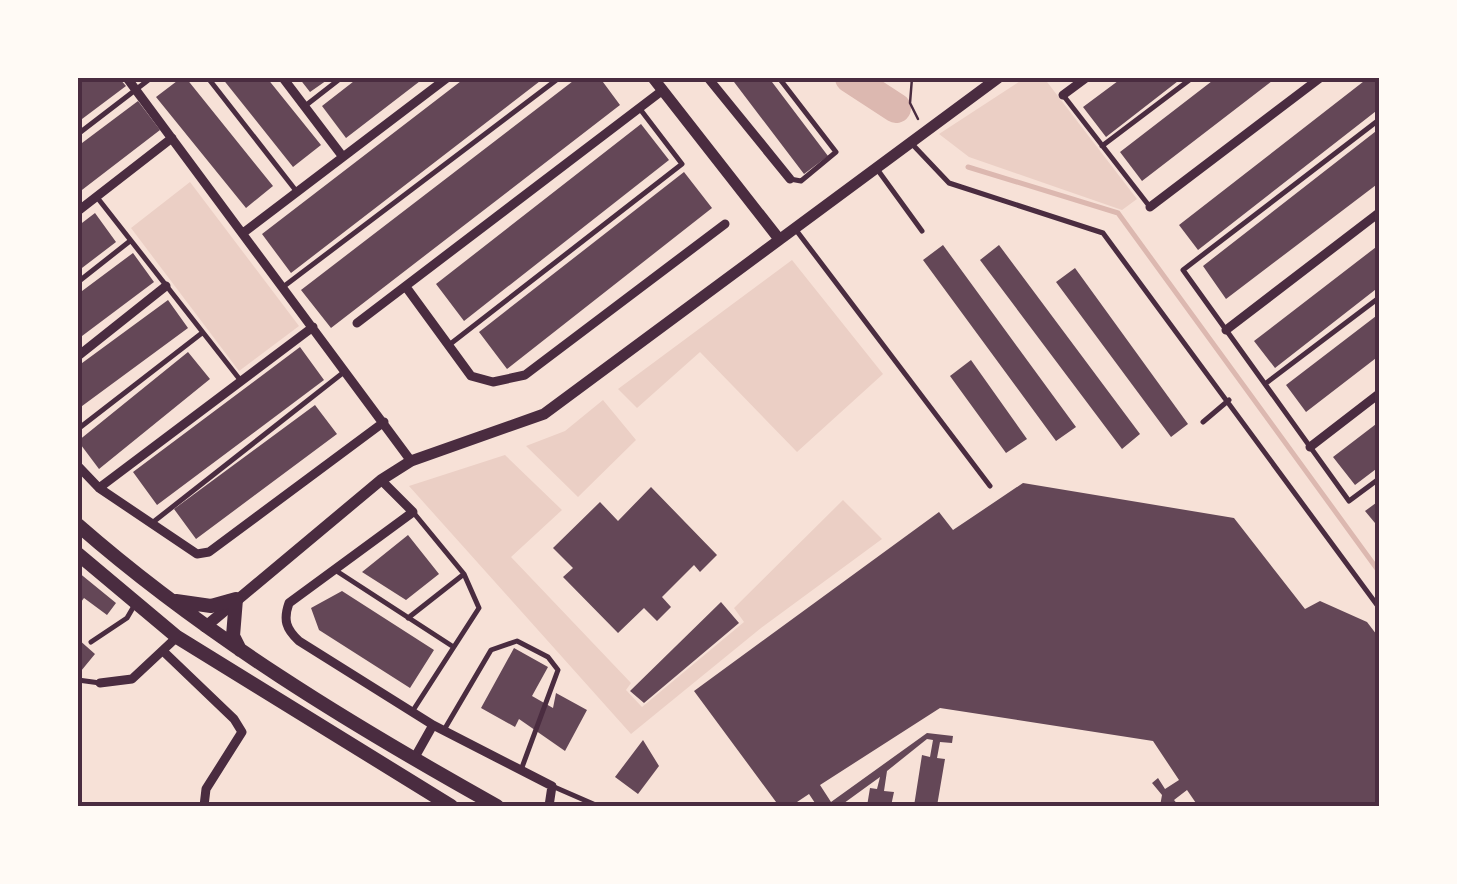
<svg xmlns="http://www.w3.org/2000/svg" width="1457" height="884" font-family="'Fira Sans',sans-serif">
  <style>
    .green { fill: #ebcfc5 }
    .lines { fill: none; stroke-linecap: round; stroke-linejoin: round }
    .stream { stroke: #dcb8b0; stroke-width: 5 }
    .river { stroke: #dcb8b0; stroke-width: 30 }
    .building { fill: #644757 }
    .path { stroke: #4a2c40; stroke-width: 2.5 }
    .service { stroke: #4a2c40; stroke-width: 5 }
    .minor { stroke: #4a2c40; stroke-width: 9 }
    .tertiary { stroke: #4a2c40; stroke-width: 11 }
    .primary { stroke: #4a2c40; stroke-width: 14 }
    .neatline { fill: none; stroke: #4a2c40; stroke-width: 4 }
  </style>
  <rect width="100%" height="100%" fill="#f7e1d7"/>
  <path class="green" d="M1025 78H1044L1137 199 1122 210 969 157 939 134Z
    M190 182 299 326 239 371 131 228Z
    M792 260 883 374 797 452 700 352 637 408 618 389Z
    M603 400 636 440 578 497 526 446 565 431Z
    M505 455 562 510 511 557 631 683 626 690 642 707 744 622 734 608 843 500 882 539 761 628 631 734 409 486Z"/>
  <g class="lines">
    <path class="stream" d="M968 167 1118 213 1380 573"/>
    <path class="river" d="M850 78 896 108"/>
  </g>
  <path class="building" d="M78 78H119L126 86 78 122Z
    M181 78H186L273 186 246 208 156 97Z
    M222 78H267L321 145 293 167Z
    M299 78H330L310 92Z
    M358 78H424L346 138 322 106Z
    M465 78H544L291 273 262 234Z
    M577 78H600L620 105 331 328 301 290Z
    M731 78H769L828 156 804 174Z
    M1122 78H1182L1106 137 1083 107Z
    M1216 78H1269L1272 81 1142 181 1120 152Z
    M1368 78H1380V108L1198 250 1179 225Z
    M138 101 160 130 78 193V146Z
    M641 124 669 160 464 321 436 284Z
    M1380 128V182L1226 299 1203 266Z
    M684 172 712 208 507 369 479 332Z
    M95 213 116 242 78 271V226Z
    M1380 244V286L1275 368 1254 341Z
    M943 245 1076 427 1056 441 923 260Z
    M999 245 1140 434 1122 449 980 260Z
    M133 253 154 282 78 339V294Z
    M1075 268 1188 424 1171 437 1056 282Z
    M168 300 188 328 78 409V366Z
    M1380 313V355L1306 412 1286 385Z
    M300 347 324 380 157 505 133 472Z
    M188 352 210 379 99 469 78 441Z
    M971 360 1027 439 1006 453 950 376Z
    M315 405 337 434 196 539 174 509Z
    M1380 421V466L1355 485 1333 457Z
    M1023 483 1234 518 1305 609 1320 601 1367 622 1380 639V806H1198L1187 790 1174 800 1179 806H1160L1162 795 1152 783 1158 778 1165 789 1179 780 1153 741 940 708 820 785 831 802 927 733 953 736 952 743 940 742 937 758 945 759 937 806H914L922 755 930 757 933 740 927 739 887 771 884 791 894 792 891 806H867L870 788 877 789 880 777 840 806H817L809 794 791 806H779L694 691 939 512 953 530Z
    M651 487 717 555 700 572 694 565 662 597 671 607 657 621 644 608 618 633 563 577 573 568 553 548 600 502 618 521Z
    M1380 500V529L1365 511Z
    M408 535 439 574 406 600 362 572Z
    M78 572 116 603 107 615 84 598 78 606Z
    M342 591 434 650 410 688 319 630 311 608Z
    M721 602 739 623 644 703 630 691Z
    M78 639 95 654 81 671 78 668Z
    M514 648 548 667 532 696 553 708 556 693 587 710 565 751 519 719 515 727 481 708Z
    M643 740 659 766 638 794 615 777Z"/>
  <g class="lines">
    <path class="path" d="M912 78 910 103 918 119"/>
    <path class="service" d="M208 78 297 192
      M779 78 836 152 801 181 790 179
      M1063 95 1150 207
      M305 106 341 78
      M1380 119 1183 270 1349 501 1380 478
      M78 134 151 78
      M913 145 949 183 1103 233 1380 609
      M1102 146 1192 78
      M877 169 922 231
      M96 196 241 381
      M796 230 990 486
      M78 282 130 241
      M283 287 559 78
      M449 345 682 164 640 109
      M1265 384 1380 297
      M1203 422 1229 400
      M78 429 202 333
      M152 523 344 372
      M335 570 452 646
      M408 618 464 574
      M91 642 127 618 134 606
      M78 680 100 683
      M412 712 479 608 464 574 413 512
      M444 730 491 650 517 641 548 657 558 670 521 770
      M552 786 598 806"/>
    <path class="minor" d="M127 78 411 461
      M283 78 343 157
      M708 78 790 179
      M1063 95 1086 78
      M1150 207 1320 78
      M78 211 172 138
      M243 233 447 78
      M406 287 471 376 493 382 525 375 725 224
      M357 323 663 90
      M1226 330 1380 212
      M78 356 166 286
      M1310 447 1380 393
      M78 466 99 488 197 554 209 552 384 422
      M381 480 413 512 289 603C283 620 286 629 299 641L433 725
      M99 488 313 327
      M163 651 234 719 242 732 206 789 204 806
      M100 683 132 679 177 637
      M415 757 433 725 552 786 549 806"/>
    <path class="tertiary" d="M653 78 779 239
      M205 627 381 480 411 461 544 414 998 78"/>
    <path class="primary" d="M78 525C205 636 350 724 497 806
      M78 554 177 637 451 806
      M176 601 211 606 236 599 233 636 240 650"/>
  </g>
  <rect width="1457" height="884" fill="none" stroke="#fffaf5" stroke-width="160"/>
  <rect x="80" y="80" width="1297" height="724" class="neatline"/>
</svg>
